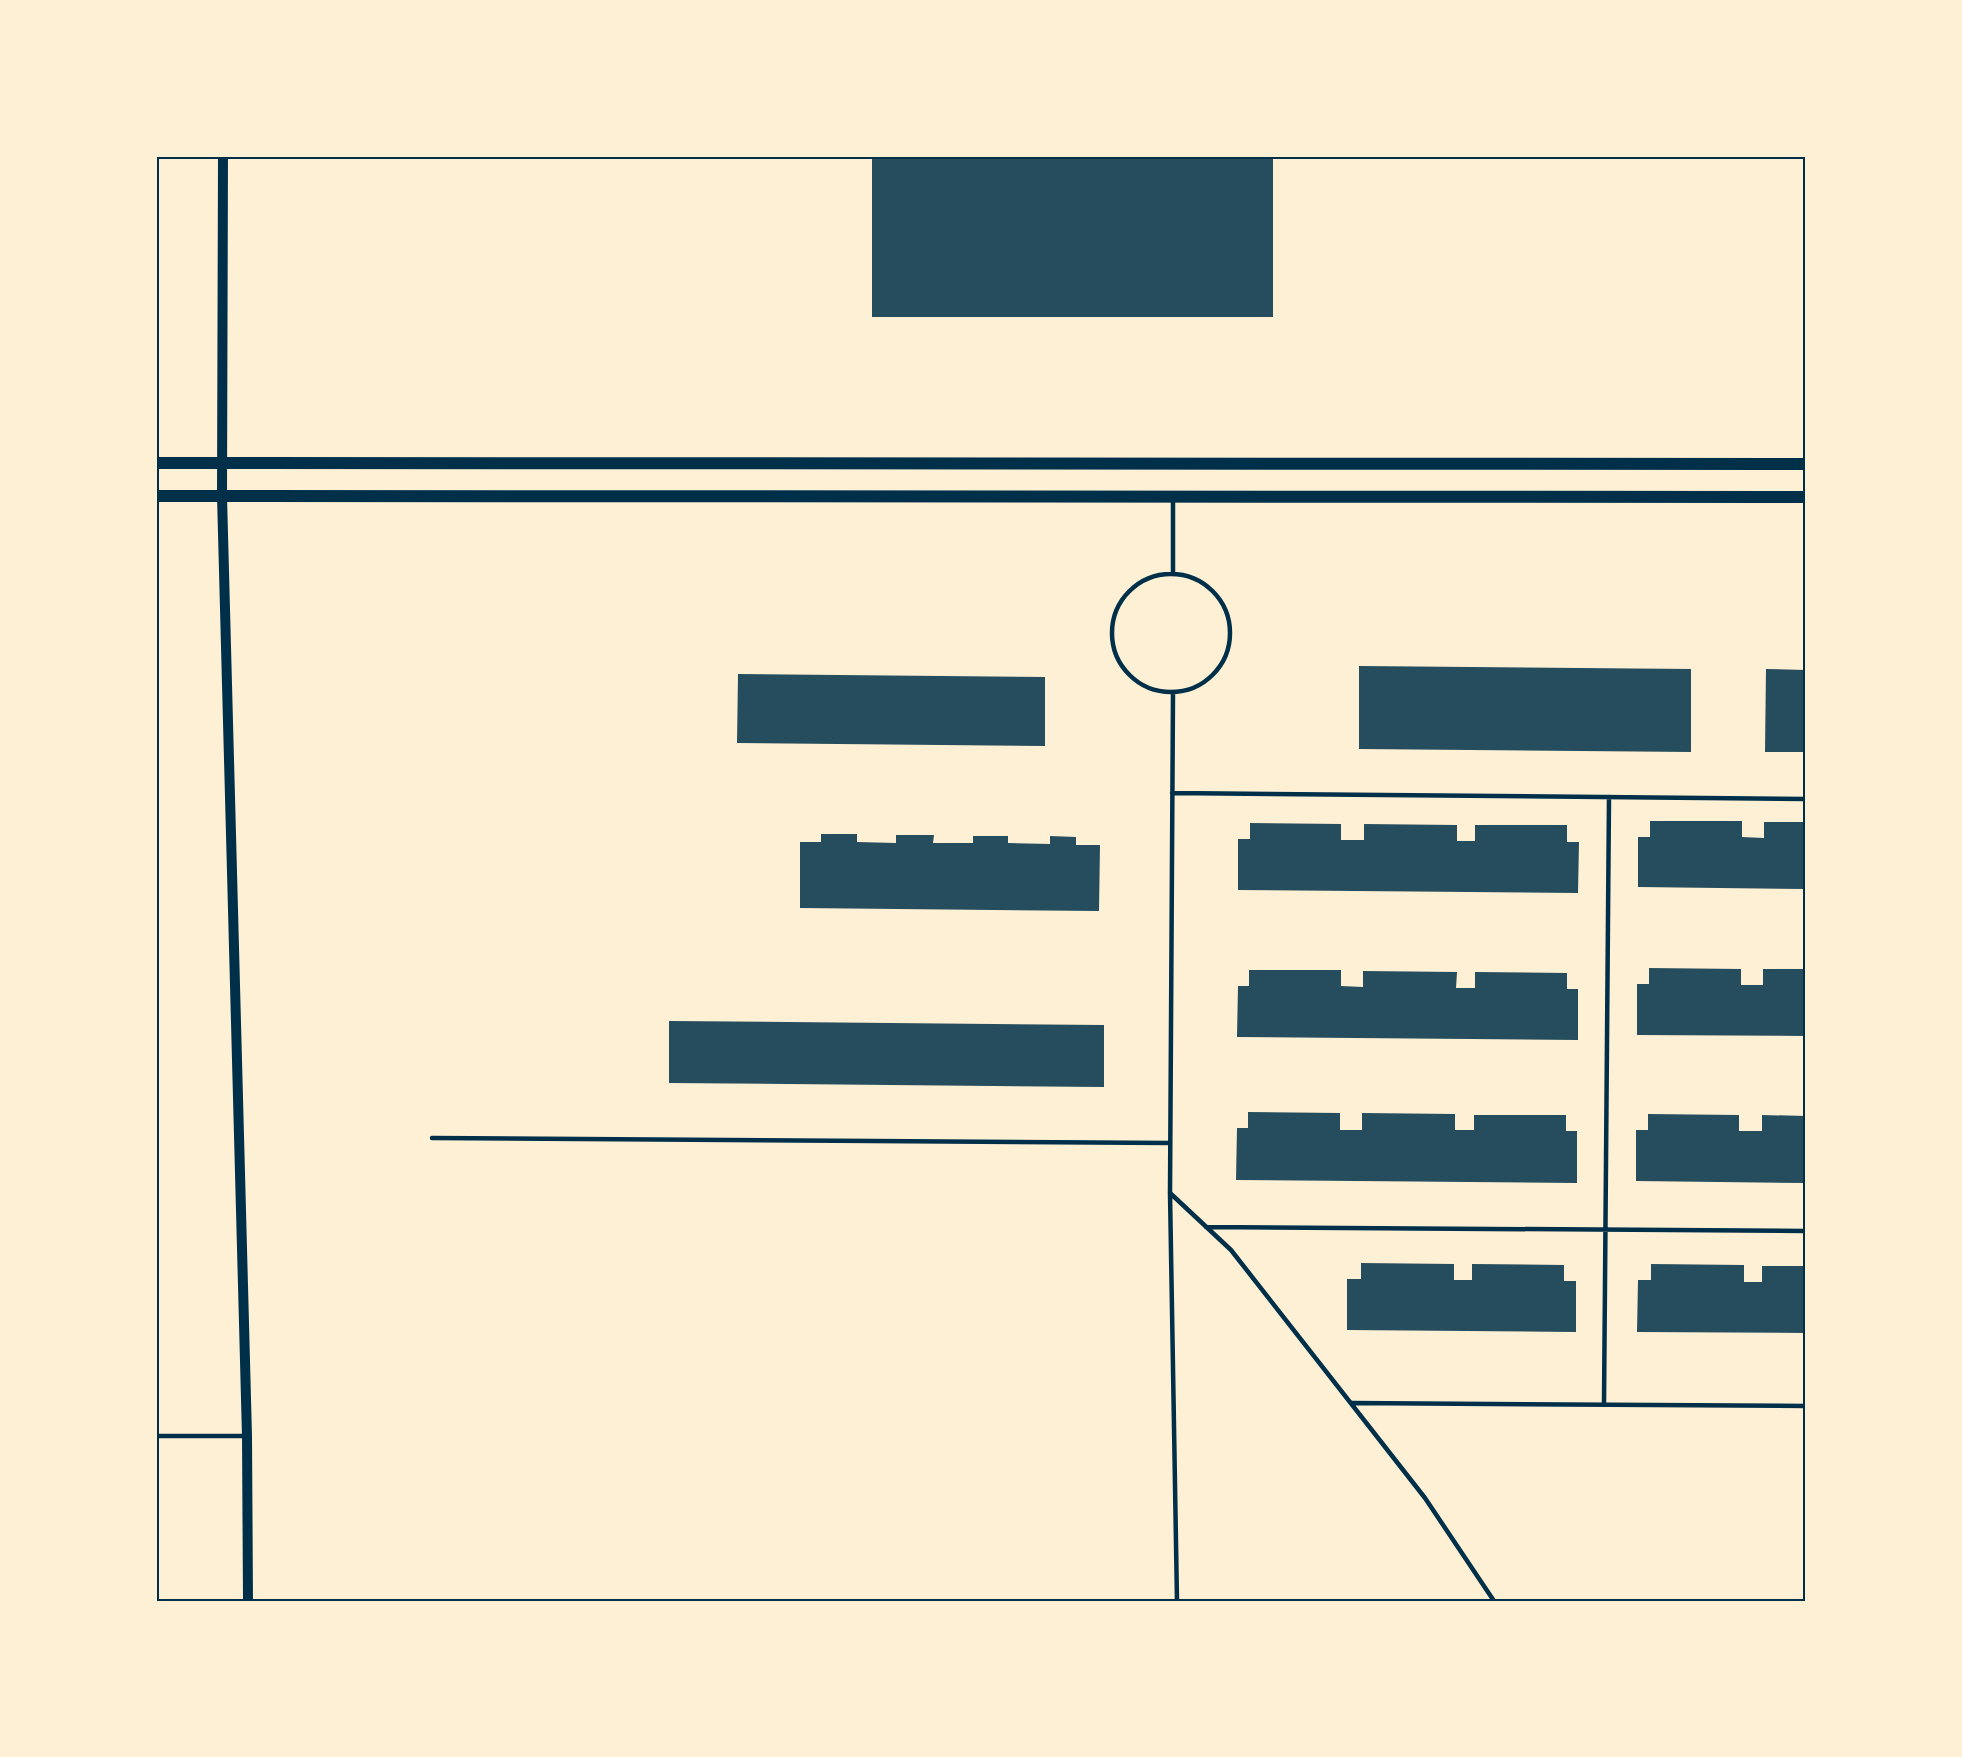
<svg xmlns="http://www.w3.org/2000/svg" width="1962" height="1757" font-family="'Open Sans',sans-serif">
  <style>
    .building { fill: #264d5e }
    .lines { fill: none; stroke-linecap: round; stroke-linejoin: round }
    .service { stroke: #003049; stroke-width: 4.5 }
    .tertiary { stroke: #003049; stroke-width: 10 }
    .secondary { stroke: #003049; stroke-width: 12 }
    .neatline { fill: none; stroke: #003049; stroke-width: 2 }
  </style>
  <rect width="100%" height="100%" fill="#fdf0d5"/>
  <path class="building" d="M872 156H1273V317H872Z
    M1359 666 1691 669V752L1359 749Z
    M1766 669 1806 670V752H1765Z
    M738 674 1045 677V746L737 743Z
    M1650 821H1742V837L1764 838V822H1806V889L1638 887V837H1650Z
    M1250 823 1341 824V840H1364V824L1457 825V841H1475V825H1567V842H1579L1578 893 1238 890V839H1250Z
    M821 834H857V842L896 843V835H934L933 843H973V836H1008V843L1050 844V836L1076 837V845H1100L1099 911 800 908V842H821Z
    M1649 968 1741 969V985H1763V969H1806V1036L1637 1035V984H1649Z
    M1249 970H1341V986L1363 987V971L1457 972 1456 988H1475V972L1567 973V989H1578V1040L1237 1037 1238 986H1249Z
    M669 1021 1104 1025V1087L669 1083Z
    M1248 1112 1340 1113V1130H1362V1113L1455 1114V1130H1474V1115H1566V1131H1577V1183L1236 1180 1237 1128H1248Z
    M1648 1114 1739 1115V1131H1762V1115L1806 1116V1183L1636 1181V1130H1648Z
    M1361 1263 1454 1264V1280H1472V1264L1564 1265V1281H1576V1332L1347 1330V1279H1361Z
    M1651 1264 1744 1265V1282H1762V1266H1806V1333L1637 1332 1638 1280H1651Z"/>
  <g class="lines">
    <path class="service" d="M1173 499V574
      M1112 633a59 59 0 1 1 118 0a59 59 0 1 1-118 0Z
      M1173 692 1170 1193 1177 1601
      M1172 793 1806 799
      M432 1138 1170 1143
      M1170 1193 1231 1250 1425 1498 1494 1601
      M1206 1227 1806 1231
      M1352 1403 1806 1406
      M1604 1404 1609 797
      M156 1436H246"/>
    <path class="tertiary" d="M223 156 222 496 247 1436 248 1601"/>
    <path class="secondary" d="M156 463 1806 464
      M156 496 1806 497"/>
  </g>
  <rect width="1962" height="1757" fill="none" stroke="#fdf0d5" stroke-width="315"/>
  <rect x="158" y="158" width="1646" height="1442" class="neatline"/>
</svg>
